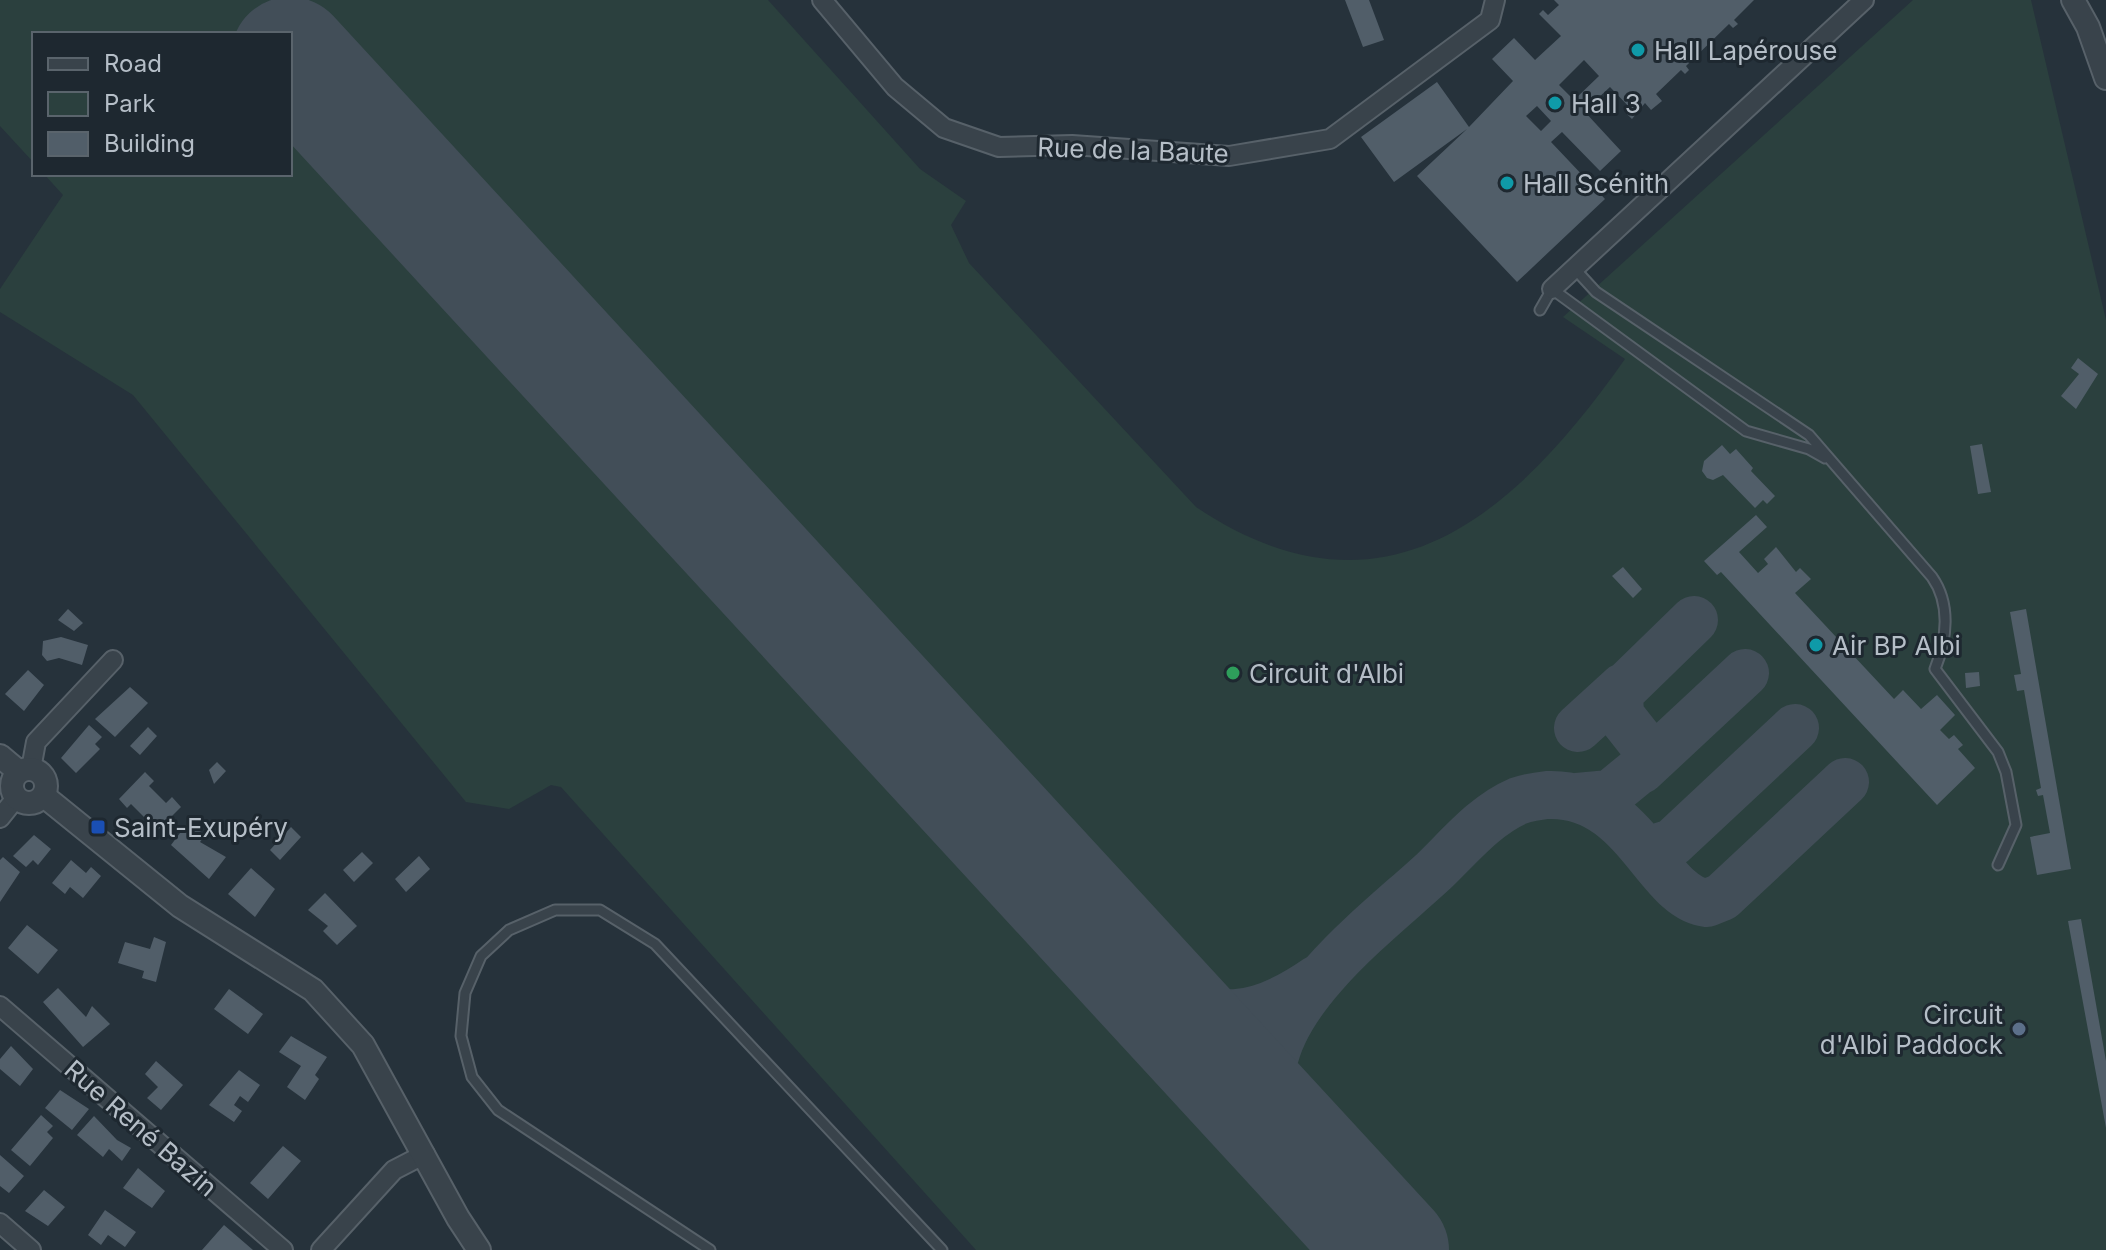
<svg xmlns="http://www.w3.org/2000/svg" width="2106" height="1250" font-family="Inter,sans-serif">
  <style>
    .green { fill: #2b403e }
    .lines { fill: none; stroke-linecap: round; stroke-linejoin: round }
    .taxiway { stroke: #424e58; stroke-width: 48 }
    .runway { stroke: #424e58; stroke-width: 118 }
    .building { fill: #515e69; fill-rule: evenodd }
    .service-casing { stroke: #576169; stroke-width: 13 }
    .minor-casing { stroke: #576169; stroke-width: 22 }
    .tertiary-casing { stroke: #576169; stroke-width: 26 }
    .service { stroke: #39434b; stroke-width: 9 }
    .minor { stroke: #39434b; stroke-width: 18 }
    .tertiary { stroke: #39434b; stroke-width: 22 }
    .culture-dot { fill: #0f9aa8; stroke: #1e2830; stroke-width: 3 }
    .leisure-dot { fill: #2e9e5b; stroke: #1e2830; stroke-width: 3 }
    .transit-dot { fill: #1a4fb4; stroke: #1e2830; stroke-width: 3 }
    .service-dot { fill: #5c6f8a; stroke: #1e2830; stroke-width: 3 }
    .labels { text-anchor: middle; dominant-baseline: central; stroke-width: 6; stroke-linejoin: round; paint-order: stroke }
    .poi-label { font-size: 26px; fill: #b5bec7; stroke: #1e2830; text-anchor: start }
    .street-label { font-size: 26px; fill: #b5bec7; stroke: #1e2830 }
  </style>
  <rect width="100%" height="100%" fill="#26323b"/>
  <path class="green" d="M0 0H768L920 169 966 201 951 225 969 263 1196 507C1384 633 1515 515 1625 359L1563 317 1913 0H2031L2106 320V1250H976L561 787 551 785 509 809 466 802 133 395 0 312V289L63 195 44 174H290V34H34V163L0 126Z"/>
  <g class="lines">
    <path class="taxiway" d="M1578 728 1623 687
      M1641 770 1745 673
      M1577 797 1610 794 1643 767 1646 748 1620 715 1619 693 1694 620
      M1640 844 1653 849 1672 843 1795 728
      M1149 988C1215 1024 1255 1022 1317 979
      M1310 1163C1289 1132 1265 1103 1273 1064 1288 989 1381 920 1434 871 1459 847 1485 815 1518 801 1527 798 1538 796 1547 795 1635 791 1656 898 1707 903L1722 897 1845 782"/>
    <path class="runway" d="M290 56 1390 1250"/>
  </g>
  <path class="building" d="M1345 0H1369L1384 40 1363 47Z
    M1554 0H1754L1734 20 1738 24 1733 28 1729 24 1686 66 1689 70 1685 74 1681 70 1656 94 1662 101 1651 110 1645 103 1632 119 1627 114 1632 110 1610 87 1584 111 1621 151 1600 171 1562 132 1551 142 1605 199 1517 282 1417 176 1467 129 1394 182 1361 137 1437 82 1469 127 1513 81 1492 59 1514 38 1535 60 1561 36 1539 14 1543 10 1548 15 1559 5ZM1584 60 1599 76 1574 100 1559 85ZM1537 106 1551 121 1541 131 1526 116Z
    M2078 358 2098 374 2076 409 2061 396 2079 374 2071 368Z
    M1982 444 1991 492 1978 494 1970 446Z
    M1722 445 1730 454 1736 449 1753 468 1751 471 1775 496 1767 504 1763 500 1755 508 1723 475 1713 480 1707 478 1702 471 1704 461Z
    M1756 515 1767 527 1739 552 1758 573 1768 564 1764 559 1776 547 1796 572 1800 568 1811 579 1795 593 1894 699 1903 690 1921 709 1937 695 1955 715 1940 730 1949 739 1954 735 1963 745 1958 749 1975 768 1937 805 1721 572 1717 575 1704 561Z
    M1623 567 1642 589 1633 598 1612 576Z
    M68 609 83 623 74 631 58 620Z
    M2026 609 2071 869 2037 875 2030 837 2050 833 2043 795 2038 796 2036 790 2041 788 2024 690 2017 691 2014 675 2021 674 2010 612Z
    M61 637 88 645 82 665 59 658 47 661 42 655 43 641Z
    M28 670 44 685 24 711 5 694Z
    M1979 672 1980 686 1966 688 1965 673Z
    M130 687 148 703 115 737 95 719Z
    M89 725 102 737 95 744 100 749 76 773 61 758Z
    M148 727 157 736 140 755 130 746Z
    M217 762 226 771 214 784 209 770Z
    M145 772 154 781 149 786 166 803 172 797 181 807 154 834 145 825 148 821 131 804 127 808 119 799Z
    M186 825 206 834 200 842 226 857 209 879 171 845Z
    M291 827 301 837 280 860 270 850Z
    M34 835 51 849 38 865 33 860 26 867 13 856Z
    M362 852 373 863 354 882 343 870Z
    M419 856 430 869 406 892 395 879Z
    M3 857 20 872 0 902V860Z
    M71 860 86 873 91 867 101 876 83 898 70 887 65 894 52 883Z
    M251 868 275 889 255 917 228 894Z
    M325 893 357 926 337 945 323 931 328 926 308 910Z
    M2081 919 2106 1061V1128L2068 921Z
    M27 925 58 950 38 974 8 948Z
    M154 937 166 942 156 982 142 978 144 971 118 963 125 942 150 949Z
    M58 988 86 1017 92 1006 110 1024 83 1047 43 1002Z
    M229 989 263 1014 248 1034 214 1009Z
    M291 1036 327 1057 315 1075 319 1079 305 1100 287 1087 301 1066 279 1052Z
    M11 1046 33 1069 20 1086 0 1069V1059Z
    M156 1061 183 1085 161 1110 147 1098 158 1087 145 1074Z
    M239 1070 260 1085 248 1102 240 1096 234 1105 242 1111 234 1122 209 1105Z
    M60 1090 89 1109 72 1130 45 1108Z
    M41 1115 53 1126 47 1132 53 1138 30 1166 11 1150Z
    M94 1116 117 1140 131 1148 122 1161 109 1149 103 1157 77 1135Z
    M283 1146 301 1161 268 1199 250 1183Z
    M0 1155 24 1176 9 1193 0 1186Z
    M138 1168 165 1191 152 1208 123 1188Z
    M44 1190 65 1207 48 1226 25 1211Z
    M105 1210 136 1232 125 1247 108 1235 101 1245 88 1235Z
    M224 1225 253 1250H202Z"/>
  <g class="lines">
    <g class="service-casing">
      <path id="service" d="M1574 268 1596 292 1809 435 1932 577C1951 604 1947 639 1935 669L1998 752 2006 772 2016 825 1998 865
        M1540 310 1552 289 1746 431 1809 449 1825 458
        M710 1250 498 1110 472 1077 461 1036 465 993 481 956 509 930 555 910H600L655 944 942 1250"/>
    </g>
    <g class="minor-casing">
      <path id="minor" d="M822 0 895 87 944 128 999 147 1072 145 1229 156 1330 139 1490 20 1495 0
        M1552 289 1864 0
        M31 769 36 742 113 660
        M0 818 16 798
        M0 1006 283 1250
        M0 1223 31 1250
        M321 1250 394 1170 425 1154"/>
    </g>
    <g class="tertiary-casing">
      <path id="tertiary" d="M2073 0 2088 27 2106 78
        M0 756 19 772
        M12 786a17 17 0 1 1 34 0a17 17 0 1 1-34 0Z
        M44 796 180 906 313 990 363 1045 458 1218 479 1250"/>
    </g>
    <use href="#service" class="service"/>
    <use href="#minor" class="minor"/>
    <use href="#tertiary" class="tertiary"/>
  </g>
  <g class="culture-dot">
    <circle cx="1638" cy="50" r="8"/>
    <circle cx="1555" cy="103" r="8"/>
    <circle cx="1507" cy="183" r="8"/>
    <circle cx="1816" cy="645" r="8"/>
  </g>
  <circle class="leisure-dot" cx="1233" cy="673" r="8"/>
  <rect class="transit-dot" x="90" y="819" width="16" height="16" rx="4"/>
  <circle class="service-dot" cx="2019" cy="1029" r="8"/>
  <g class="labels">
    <g class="poi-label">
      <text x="1654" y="50">Hall Lapérouse</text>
      <text x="1571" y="103">Hall 3</text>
      <text x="1523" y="183">Hall Scénith</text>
      <text x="1832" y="645">Air BP Albi</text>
      <text x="1249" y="673">Circuit d'Albi</text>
      <text x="114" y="827">Saint-Exupéry</text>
      <text x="2003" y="1014" text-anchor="end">Circuit<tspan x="2003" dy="30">d'Albi Paddock</tspan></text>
    </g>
    <g class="street-label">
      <text transform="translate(1133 150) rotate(2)">Rue de la Baute</text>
      <text transform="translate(141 1128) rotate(41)">Rue René Bazin</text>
    </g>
  </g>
  <rect x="32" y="32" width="260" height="144" fill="#1e2830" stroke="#5a646c" stroke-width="2"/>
  <rect x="48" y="58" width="40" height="12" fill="#39434b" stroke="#5a646c" stroke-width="2"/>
  <text x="104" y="72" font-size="24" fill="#b5bec7">Road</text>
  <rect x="48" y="92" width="40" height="24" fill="#2b403e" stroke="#5a646c" stroke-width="2"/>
  <text x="104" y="112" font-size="24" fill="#b5bec7">Park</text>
  <rect x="48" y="132" width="40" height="24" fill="#515e69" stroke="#5a646c" stroke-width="2"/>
  <text x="104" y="152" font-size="24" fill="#b5bec7">Building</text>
</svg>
